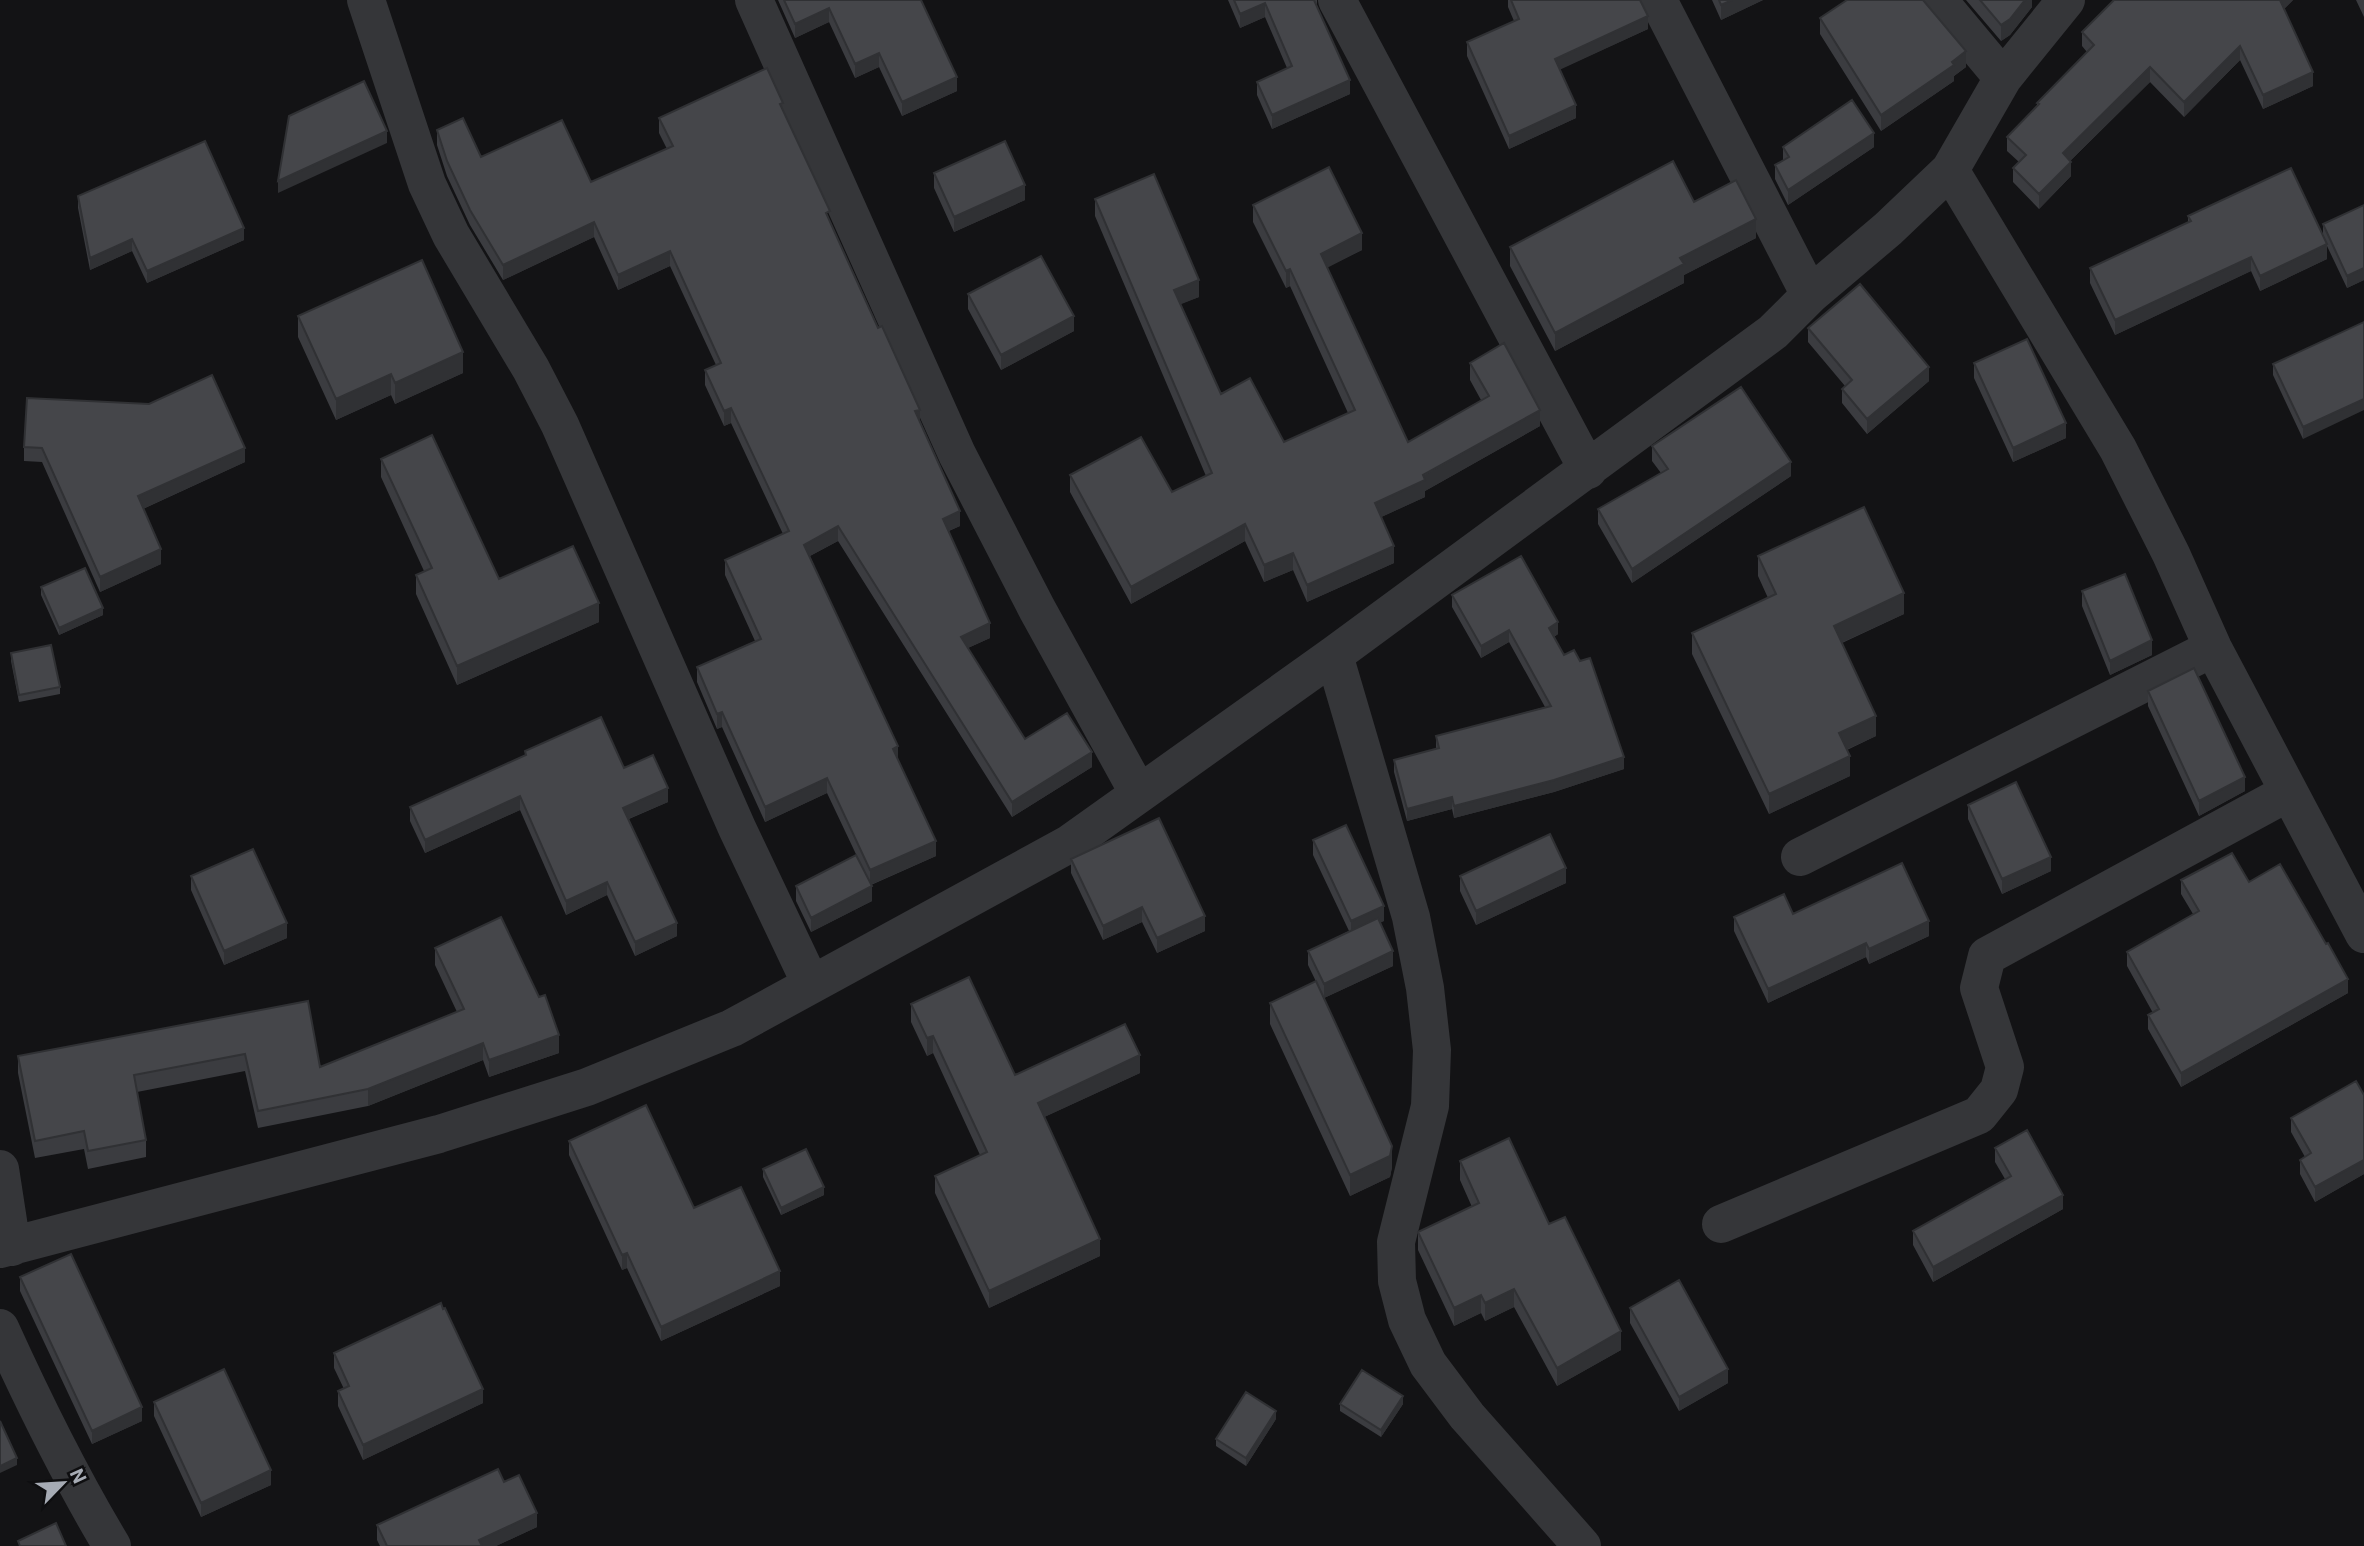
<svg xmlns="http://www.w3.org/2000/svg" width="2364" height="1546" font-family="Roboto,sans-serif">
  <style>
    .lines { fill: none; stroke-linecap: round; stroke-linejoin: round }
    .minor { stroke: #353639; stroke-width: 38 }
    .wall { fill: #3b3c40 }
    .shaded-wall { fill: #303134 }
    .building { fill: #45464a; stroke: #303134; stroke-width: 2 }
  </style>
  <rect width="100%" height="100%" fill="#131315"/>
  <g class="lines">
    <path class="minor" d="M366 0 427 184 451 235 531 369 560 425 737 828 811 984
      M754 0 957 454 1037 609 1139 794
      M1337 0 1588 470
      M1658 0 1810 295
      M1938 0 2003 78
      M1950 170 2118 449 2171 554 2213 648 2364 934
      M1334 655 1411 917 1425 988 1432 1050 1430 1106 1396 1242 1397 1281 1407 1320 1428 1364 1467 1416 1582 1546
      M1800 857 2213 648
      M0 1169 12 1247
      M1721 1224 1979 1115 1999 1090 2005 1067 1979 988 1987 956 2289 792
      M0 1249 439 1134 587 1087 732 1028 1069 844 1334 655 1773 332 1810 295 1888 229 1950 170 2003 78 2066 0
      M0 1328C34 1403 70 1476 112 1546"/>
  </g>
  <path class="wall" d="M778 0H921L957 91 902 116 879 67 855 78 829 22 795 38Z
    M1228 0H1317V6L1350 94 1272 129 1257 95V82L1287 68 1265 17 1240 28Z
    M1508 0H1640L1648 29 1560 69 1576 118 1509 149 1467 56V42L1514 21 1508 7Z
    M1712 0H1763L1721 20Z
    M1966 0H2032V7L2010 35 2001 41Z
    M2114 0H2293L2284 9 2313 86 2263 109 2240 60 2184 117 2150 82 2070 161 2071 176 2039 209 2013 182V168L2019 162 2007 151V137L2037 106V103L2087 52 2082 46V32Z
    M2356 0H2364V17Z
    M1820 18 1966 67 1954 76V81L1881 131 1820 34Z
    M783 109 830 221 920 421 960 526 949 531 990 638 968 648 1025 739 1092 767 1012 817 838 541 810 556 898 761 936 856 871 885 872 901 811 932 796 901V886L863 869 827 793 765 822 722 727 717 729 697 682V667L755 641 725 575V560L783 534 731 423 724 426 705 385V370L716 365 670 266 618 290 594 237 503 280 470 225 447 176 437 145V130L481 157 591 182 667 149 659 133V118Z
    M1783 147H1874L1788 205 1775 179V165L1783 161Z
    M934 173 1025 200 954 232 934 188Z
    M78 196 244 240 147 283 132 251 90 270 78 208Z
    M1095 199 1199 297 1180 304 1221 394 1284 442 1348 413 1290 286 1286 288 1253 222V205L1362 250 1327 267 1408 442 1481 400 1470 380V363L1540 426 1425 491V497L1381 517 1394 563 1307 602 1293 570 1264 582 1245 541 1131 604 1070 492V475L1172 492 1206 476 1095 216Z
    M1694 202 1756 238 1684 275V283L1555 351 1510 266V247Z
    M2364 205V280L2347 288 2327 246V259L2260 291 2251 271 2115 335 2090 283V268L2188 222V216L2323 235V224Z
    M968 294 1074 331 1001 370 968 309Z
    M298 316 463 373 395 404 391 395 336 420 298 337Z
    M2364 322 2303 439 2273 375V364Z
    M1808 328 1929 381 1867 434 1842 403V389L1845 386 1808 342Z
    M1974 363 2066 438 2013 462 1974 378Z
    M1652 446 1791 476 1632 583 1598 524V509L1661 473 1652 461Z
    M24 447 245 462 143 509 161 564 100 592 42 462 24 461Z
    M381 459 499 579 599 622 457 685 416 594V575L424 571 381 477Z
    M1758 556 1904 614 1842 643 1876 736 1847 750 1850 776 1769 814 1692 654V633L1768 598 1758 576Z
    M41 587 103 615 59 635 41 595Z
    M2082 591 2152 655 2110 675 2082 606Z
    M1452 595 1558 634 1554 637 1624 769 1554 792 1454 818 1452 809 1407 821 1394 772V760L1436 749V736L1545 707 1509 642 1481 658 1452 607Z
    M11 653 60 687V694L19 702 11 661Z
    M2148 691 2245 791 2199 816 2148 706Z
    M525 751 624 768 668 802 629 819 677 936 635 956 607 895 566 915 520 810 425 853 410 821V807L525 755Z
    M1968 805 2051 871 2002 894 1968 819Z
    M1313 840 1384 921 1380 922 1393 966 1324 998 1308 965V951L1349 931 1313 855Z
    M1071 859 1205 931 1157 953 1142 922 1103 940 1071 873Z
    M191 876 287 938 224 965 191 890Z
    M1460 876 1566 883 1476 925 1460 891Z
    M2181 880 2249 882 2348 993 2181 1087 2148 1029V1015L2153 1013 2127 966V952L2193 914 2181 894Z
    M1793 914 1929 936 1869 964 1866 957 1768 1003 1734 931V917Z
    M435 948 559 1053 489 1077 483 1060 368 1106 258 1128 245 1071 137 1092 146 1140V1157L88 1169 84 1149 35 1158 18 1073V1056L308 1001 320 1067 457 1012 435 965Z
    M1270 1003 1392 1167 1390 1177 1350 1196 1270 1024Z
    M911 1004 1015 1075 1140 1073 1044 1117 1100 1256 989 1308 935 1193V1176L980 1155 933 1053 927 1056 911 1022Z
    M2364 1095V1174L2315 1202 2300 1174V1160L2305 1157 2291 1132V1118Z
    M569 1141 694 1208 780 1286 661 1341 627 1268 622 1270 569 1155Z
    M1995 1148 2063 1209 1933 1282 1913 1245V1231L2005 1179 1995 1162Z
    M1460 1161 1549 1224 1621 1350 1557 1386 1514 1307 1485 1321 1481 1313 1454 1326 1418 1250V1232L1472 1207 1460 1180Z
    M763 1169 824 1195 781 1215 763 1177Z
    M20 1277 142 1421 92 1444 20 1291Z
    M1630 1308 1728 1383 1679 1411 1630 1323Z
    M334 1353 483 1403 363 1460 338 1406V1391L344 1389 334 1368Z
    M154 1402 271 1485 201 1517 154 1416Z
    M1340 1404H1403L1381 1437 1340 1411Z
    M1276 1419 1246 1466 1216 1446V1439Z
    M504 1482 537 1527 496 1546H380L377 1540V1525Z"/>
  <path class="shaded-wall" d="M1732 0H1763L1721 20V5Z
    M2025 0H2032V7L2010 35 2001 41V25Z
    M2279 0H2293L2279 14Z
    M1265 3V17L1240 28V14Z
    M829 8V22L795 38V24Z
    M1648 16V29L1555 72V59Z
    M2240 46V60L2184 117V102Z
    M1966 51V67L1954 76V81L1881 131V115Z
    M879 53V67L855 78V64Z
    M2150 67V82L2063 168V153Z
    M2313 72V86L2263 109V95Z
    M957 77V91L902 116V102Z
    M1350 80V94L1272 129V115Z
    M1576 105V118L1509 149V136Z
    M387 131V143L278 193V181Z
    M1874 133V147L1788 205V190Z
    M2071 162V176L2039 209V194Z
    M1025 185V200L954 232V217Z
    M1756 219V238L1684 275V283L1555 351V333L1680 258Z
    M594 222V237L503 280V265Z
    M244 228V240L147 283V271Z
    M1362 233V250L1321 271V254Z
    M132 239V251L90 270V258Z
    M2327 244V259L2260 291V276Z
    M670 251V266L618 290V275Z
    M2251 257V271L2115 335V320Z
    M2364 268V280L2347 288V276Z
    M1290 269V286L1286 288V271Z
    M1199 280V297L1174 307V290Z
    M1074 316V331L1001 370V355Z
    M463 352V373L395 404V383Z
    M1929 367V381L1867 434V419Z
    M391 374V395L336 420V399Z
    M2364 399V410L2303 439V427Z
    M731 408V423L724 426V411Z
    M920 410V424L915 411Z
    M1540 410V426L1425 491V497L1375 520V503Z
    M2066 423V438L2013 462V448Z
    M245 448V462L138 511V496Z
    M1791 462V476L1632 583V569Z
    M960 511V526L943 533V519Z
    M1245 524V541L1131 604V587Z
    M838 526V541L804 559V545Z
    M1394 546V563L1307 602V585Z
    M161 549V564L100 592V577Z
    M1293 553V570L1264 582V565Z
    M1904 593V614L1834 646V626Z
    M599 603V622L457 685V666Z
    M103 608V615L59 635V628Z
    M1558 622V634L1549 640V628Z
    M990 623V638L961 651V637Z
    M1509 630V642L1481 658V646Z
    M2152 640V655L2110 675V661Z
    M722 712V727L717 729V714Z
    M1876 716V736L1839 753V733Z
    M898 746V761L893 749Z
    M1092 752V767L1012 817V802Z
    M1850 756V776L1769 814V794Z
    M1624 757V769L1554 792 1454 818V806Z
    M2245 777V791L2199 816V801Z
    M827 778V793L765 822V807Z
    M668 788V802L623 821V808Z
    M520 796V810L425 853V840Z
    M1452 797V809L1407 821V809Z
    M936 841V856L870 885V870Z
    M2051 857V871L2002 894V879Z
    M1566 868V883L1476 925V911Z
    M607 882V895L566 915V901Z
    M872 886V901L811 932V918Z
    M1384 906V921L1351 936V921Z
    M1142 907V922L1103 940V926Z
    M1205 916V931L1157 953V938Z
    M1929 921V936L1869 964V949Z
    M287 923V938L224 965V951Z
    M677 923V936L635 956V942Z
    M1866 943V957L1768 1003V989Z
    M1393 951V966L1324 998V984Z
    M2348 979V993L2181 1087V1073Z
    M559 1035V1053L489 1077V1060Z
    M933 1036V1053L927 1056V1038Z
    M483 1043V1060L368 1106V1089Z
    M1140 1055V1073L1038 1120V1103Z
    M1392 1146V1167L1390 1177 1350 1196V1175Z
    M2364 1160V1174L2315 1202V1187Z
    M824 1187V1195L781 1215V1208Z
    M2063 1195V1209L1933 1282V1267Z
    M1100 1239V1256L989 1308V1291Z
    M627 1253V1268L622 1270V1255Z
    M780 1271V1286L661 1341V1327Z
    M1514 1289V1307L1485 1321V1303Z
    M1481 1295V1313L1454 1326V1308Z
    M1621 1331V1350L1557 1386V1368Z
    M1728 1369V1383L1679 1411V1397Z
    M483 1389V1403L363 1460V1445Z
    M1403 1396V1404L1381 1437V1430Z
    M142 1407V1421L92 1444V1431Z
    M1276 1411V1419L1246 1466V1458Z
    M17 1458V1465L0 1473V1466Z
    M271 1470V1485L201 1517V1503Z
    M537 1513V1527L496 1546H479V1540Z"/>
  <path class="building" d="M784 0H921L957 77 902 102 879 53 855 64 829 8 795 24Z
    M1234 0H1314L1350 80 1272 115 1257 82 1292 66 1265 3 1240 14Z
    M1511 0H1640L1648 16 1555 59 1576 105 1509 136 1467 42 1519 19Z
    M1719 0H1732L1721 5Z
    M1847 0H1923L1966 51 1952 62 1954 65 1881 115 1820 18Z
    M1980 0H2025L2010 19 2001 25Z
    M2114 0H2280L2313 72 2263 95 2240 46 2184 102 2150 67 2063 153 2071 162 2039 194 2013 168 2026 155 2007 137 2039 104 2037 103 2094 45 2082 32Z
    M767 68 783 103 780 104 830 211 826 213 878 328 882 326 920 410 915 411 960 511 943 519 990 623 961 637 1025 739 1067 713 1092 752 1012 802 838 526 804 545 898 746 893 749 936 841 870 870 827 778 765 807 722 712 717 714 697 667 761 639 725 560 789 531 731 408 724 411 705 370 721 363 670 251 618 275 594 222 503 265 470 210 447 161 437 130 463 118 481 157 562 120 591 182 673 146 659 118Z
    M364 81 387 131 278 181 289 116Z
    M1852 100 1874 133 1788 190 1775 165 1789 157 1783 147Z
    M205 141 244 228 147 271 132 239 90 258 78 196Z
    M1005 141 1025 185 954 217 934 173Z
    M1673 161 1694 202 1736 180 1756 219 1680 258 1684 264 1555 333 1510 247Z
    M1329 167 1362 233 1321 254 1408 442 1489 396 1470 363 1504 343 1540 410 1423 475 1425 480 1375 503 1394 546 1307 585 1293 553 1264 565 1245 524 1131 587 1070 475 1141 437 1172 492 1212 473 1095 199 1154 174 1199 280 1174 290 1221 394 1250 378 1284 442 1355 410 1290 269 1286 271 1253 205Z
    M2291 168 2327 244 2260 276 2251 257 2115 320 2090 268 2191 221 2188 216Z
    M2364 205V268L2347 276 2323 224Z
    M1041 256 1074 316 1001 355 968 294Z
    M422 260 463 352 395 383 391 374 336 399 298 316Z
    M1860 284 1929 367 1867 419 1842 389 1852 380 1808 328Z
    M2364 322V399L2303 427 2273 364Z
    M2027 339 2066 423 2013 448 1974 363Z
    M212 375 245 448 138 496 161 549 100 577 42 448 24 447 27 398 149 404Z
    M1741 387 1791 462 1632 569 1598 509 1668 469 1652 446Z
    M432 435 499 579 573 546 599 603 457 666 416 575 432 568 381 459Z
    M1864 507 1904 593 1834 626 1876 716 1839 733 1850 756 1769 794 1692 633 1776 594 1758 556Z
    M1521 556 1558 622 1549 628 1564 655 1574 650 1580 661 1590 658 1624 757 1554 780 1454 806 1452 797 1407 809 1394 760 1439 748 1436 736 1551 706 1509 630 1481 646 1452 595Z
    M85 568 103 608 59 628 41 587Z
    M2125 574 2152 640 2110 661 2082 591Z
    M51 645 60 687 19 695 11 653Z
    M2194 668 2245 777 2199 801 2148 691Z
    M601 717 624 768 653 755 668 788 623 808 677 923 635 942 607 882 566 901 520 796 425 840 410 807 526 755 525 751Z
    M2016 782 2051 857 2002 879 1968 805Z
    M1159 818 1205 916 1157 938 1142 907 1103 926 1071 859Z
    M1346 825 1384 906 1351 921 1313 840Z
    M1550 834 1566 868 1476 911 1460 876Z
    M253 849 287 923 224 951 191 876Z
    M2232 853 2249 882 2280 864 2326 944 2328 943 2348 979 2181 1073 2148 1015 2159 1009 2127 952 2199 911 2181 880Z
    M856 855 872 886 811 918 796 886Z
    M1902 863 1929 921 1869 949 1866 943 1768 989 1734 917 1784 894 1793 914Z
    M501 917 539 997 545 995 559 1035 489 1060 483 1043 368 1089 258 1111 245 1054 134 1075 146 1140 88 1151 84 1131 35 1141 18 1056 308 1001 320 1067 464 1009 435 948Z
    M1378 918 1393 951 1324 984 1308 951Z
    M969 977 1015 1075 1125 1024 1140 1055 1038 1103 1100 1239 989 1291 935 1176 987 1152 933 1036 927 1038 911 1004Z
    M1316 981 1392 1146 1390 1156 1350 1175 1270 1003Z
    M2356 1081 2364 1095V1160L2315 1187 2300 1160 2311 1153 2291 1118Z
    M646 1105 694 1208 741 1187 780 1271 661 1327 627 1253 622 1255 569 1141Z
    M2027 1130 2063 1195 1933 1267 1913 1231 2011 1176 1995 1148Z
    M1509 1138 1549 1224 1565 1217 1621 1331 1557 1368 1514 1289 1485 1303 1481 1295 1454 1308 1418 1232 1479 1203 1460 1161Z
    M806 1149 824 1187 781 1208 763 1169Z
    M71 1254 142 1407 92 1431 20 1277Z
    M1679 1280 1728 1369 1679 1397 1630 1308Z
    M441 1303 443 1309 445 1308 483 1389 363 1445 338 1391 349 1386 334 1353Z
    M224 1369 271 1470 201 1503 154 1402Z
    M1362 1370 1403 1396 1381 1430 1340 1404Z
    M1246 1392 1276 1411 1246 1458 1216 1439Z
    M0 1421 17 1458 0 1466Z
    M498 1469 504 1482 519 1475 537 1513 479 1540 482 1546H387L377 1525Z
    M56 1523 66 1546H20L18 1541Z"/>
  <g transform="translate(63 1483) rotate(65)" stroke="#0e0e10" stroke-width="5" paint-order="stroke">
  <path d="M0-5L12 26L0 18L-12 26Z" fill="#a6abb4"/>
  <text y="-10" font-size="19" font-weight="bold" text-anchor="middle" fill="#a6abb4">N</text>
  </g>
</svg>
